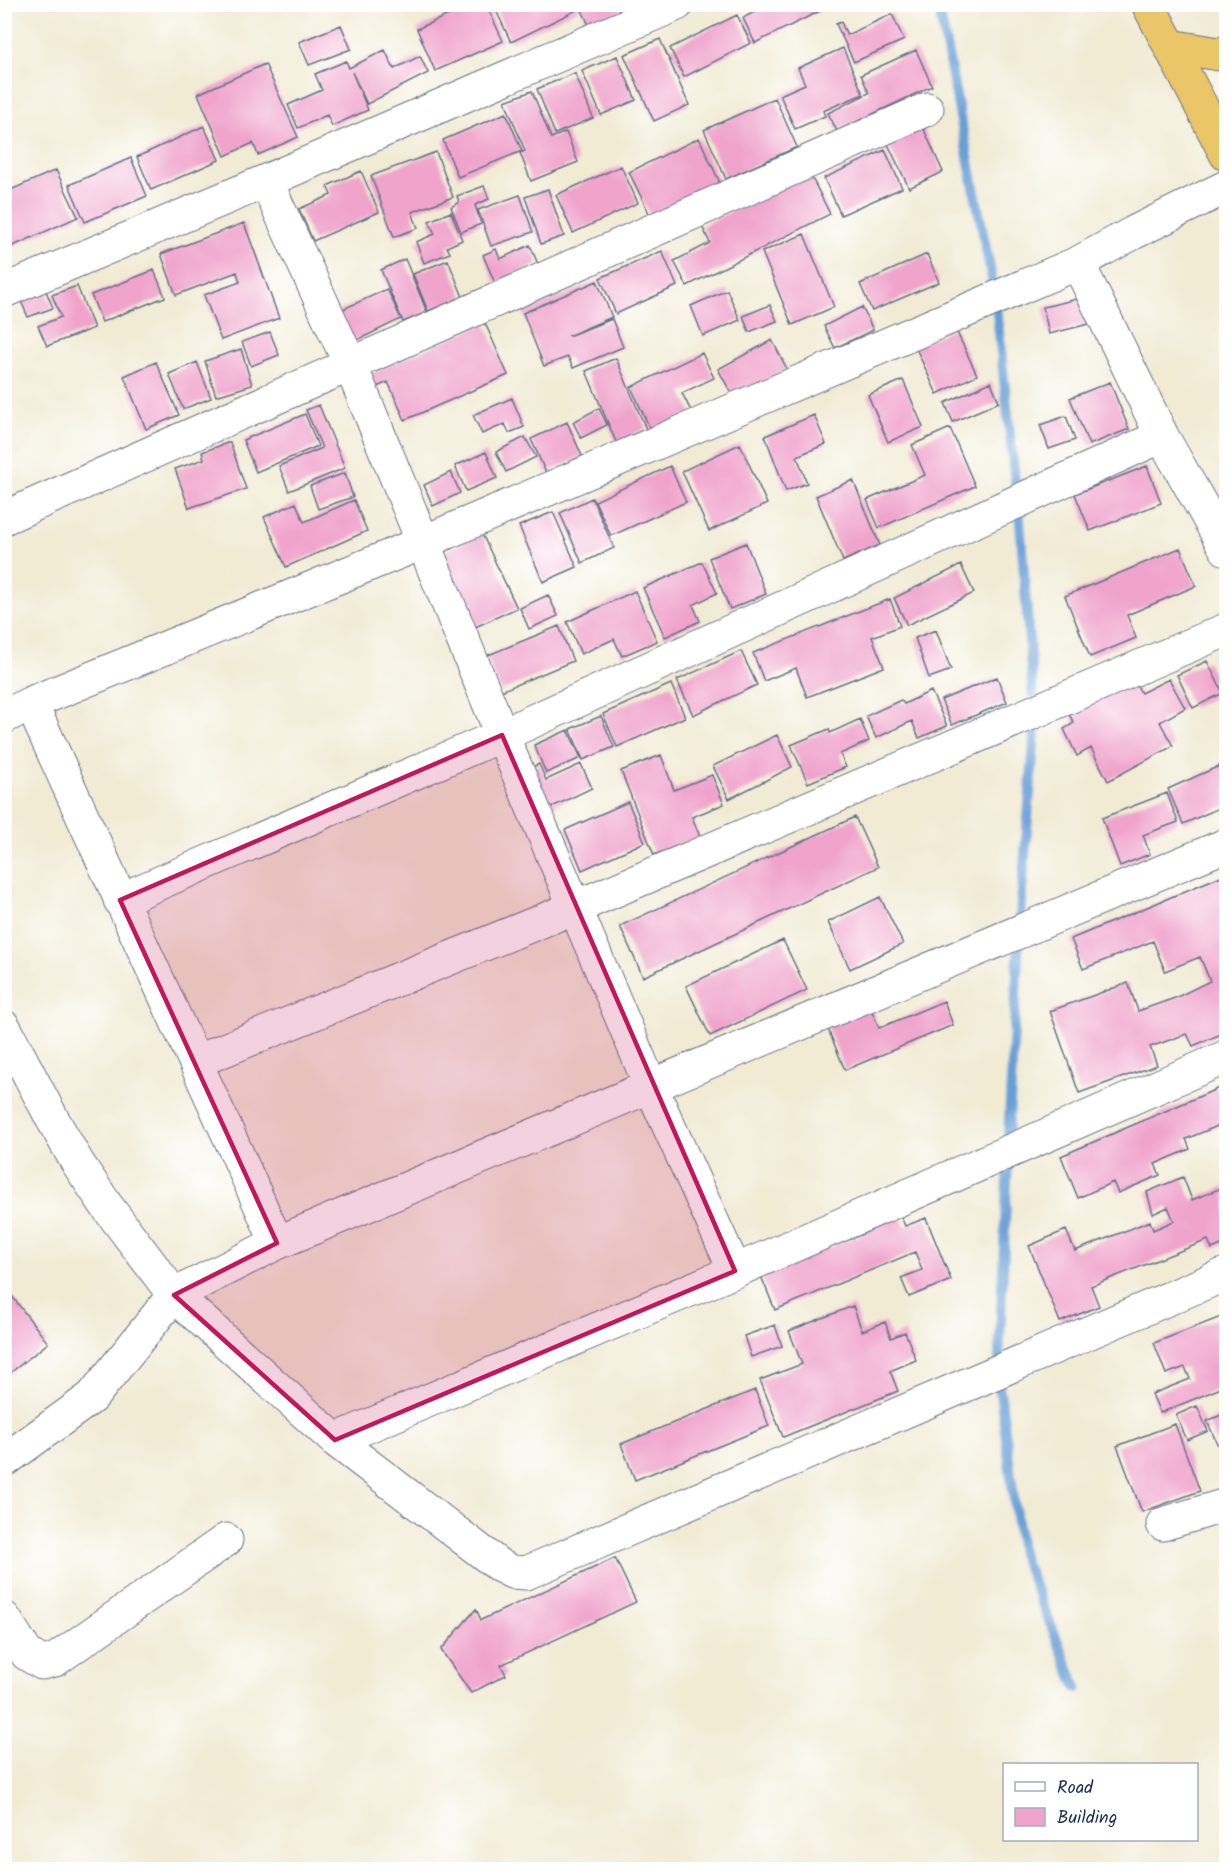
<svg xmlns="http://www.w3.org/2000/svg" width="1231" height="1874" font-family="Kalam,sans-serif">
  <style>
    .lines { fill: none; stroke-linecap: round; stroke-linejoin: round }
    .stream { stroke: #689fd6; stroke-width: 10 }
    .building { fill: #f0a4cc }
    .minor-casing { stroke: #667187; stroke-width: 35 }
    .trunk-casing { stroke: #667187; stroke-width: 35 }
    .minor { stroke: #fff; stroke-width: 33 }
    .trunk { stroke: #eac669; stroke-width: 33 }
    .marked { fill: #c2185b; fill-opacity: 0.2; stroke: #c2185b; stroke-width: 4.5; stroke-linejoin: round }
  </style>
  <rect width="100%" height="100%" fill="#fff"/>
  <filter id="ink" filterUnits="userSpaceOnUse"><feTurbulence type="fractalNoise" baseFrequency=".0167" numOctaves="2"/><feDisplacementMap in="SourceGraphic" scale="12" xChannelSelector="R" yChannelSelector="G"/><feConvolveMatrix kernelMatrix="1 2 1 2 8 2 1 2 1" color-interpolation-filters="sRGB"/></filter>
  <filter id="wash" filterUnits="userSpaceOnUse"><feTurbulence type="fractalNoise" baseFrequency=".008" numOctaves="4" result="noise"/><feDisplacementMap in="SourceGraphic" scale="24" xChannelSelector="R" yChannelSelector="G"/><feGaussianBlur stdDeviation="1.35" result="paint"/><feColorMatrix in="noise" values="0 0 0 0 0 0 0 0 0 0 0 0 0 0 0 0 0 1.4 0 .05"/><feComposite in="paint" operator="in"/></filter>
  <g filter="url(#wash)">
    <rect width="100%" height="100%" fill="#f1ebd4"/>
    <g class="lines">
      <path class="stream" d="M938 4 992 279
        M996 304 1016 490
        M1019 508 1033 694
        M1020 916 1036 718
        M1008 1137 1019 938
        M999 1360 1008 1158
        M999 1384 1021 1553 1077 1688"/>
    </g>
    <g id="blocks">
      <path class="building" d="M457 4H486L503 41 435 71 417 29 460 10Z
        M493 4H576L579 9 511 42Z
        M579 4H625L627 8 589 25Z
        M769 4H827L828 7 755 43 743 18Z
        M892 14 904 40 854 62 836 24 841 22 847 35Z
        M737 15 751 43 684 77 670 48Z
        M341 25 351 49 309 65 299 42Z
        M660 39 689 105 654 121 624 55Z
        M843 48 863 94 823 111 825 116 795 129 780 95 805 84 798 68Z
        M385 50 394 69 420 56 428 73 367 104 352 72 368 110 332 126 327 115 298 128 288 105 322 90 315 74 346 61 349 68Z
        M916 50 932 86 837 131 828 113 869 93 861 75Z
        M617 56 636 100 601 115 582 71Z
        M265 64 298 137 258 155 253 143 225 156 198 94Z
        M575 73 593 118 555 134 537 89Z
        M532 91 551 138 566 132 578 162 531 181 520 153 525 151 505 101Z
        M775 98 797 147 726 179 704 130Z
        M506 113 522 151 458 177 443 140Z
        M922 125 943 172 909 188 887 142Z
        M204 126 219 160 151 190 137 157Z
        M699 138 720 183 651 217 629 172Z
        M885 150 902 188 841 215 824 178Z
        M436 152 453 197 412 212 418 228 394 237 371 176Z
        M131 158 147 196 85 222 69 185Z
        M621 166 638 203 573 233 556 195Z
        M56 170 78 217 4 250V193Z
        M361 171 379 212 313 241 299 209 331 195 327 186Z
        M809 172 830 214 687 286 674 261 710 243 702 226Z
        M484 186 489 199 475 205 481 224 461 232 451 207 459 202 457 196Z
        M548 189 564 236 541 244 525 197Z
        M520 195 533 232 491 246 478 210Z
        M451 212 462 240 447 247 450 253 424 263 416 242 435 234 429 221Z
        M244 223 279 318 221 340 204 295 240 282 237 272 176 295 161 254Z
        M804 234 834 307 792 325 762 252Z
        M530 245 538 264 495 283 483 255 496 249 500 259Z
        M662 251 677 286 616 314 600 278Z
        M927 254 939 282 872 311 860 284Z
        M405 259 427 312 403 322 381 270Z
        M448 260 463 297 428 311 413 274Z
        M154 270 165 297 102 322 91 295Z
        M597 281 612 317 568 336 612 319 623 347 573 368 568 357 544 366 523 313Z
        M77 286 94 328 47 346 38 326 61 317 52 295Z
        M387 289 401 319 343 347 328 316Z
        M727 290 740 320 703 336 691 306Z
        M46 291 53 308 28 317 21 301Z
        M1082 298 1089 324 1049 334 1043 307Z
        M770 305 777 321 749 332 743 316Z
        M862 307 873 330 835 348 824 326Z
        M485 323 508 375 405 420 388 382 370 390 364 376Z
        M955 328 977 375 937 394 915 346Z
        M270 332 279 355 251 366 242 342Z
        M772 340 787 369 734 398 718 369Z
        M241 349 252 385 216 396 205 361Z
        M702 353 714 378 682 393 692 413 651 431 631 387Z
        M616 358 646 429 616 442 586 371Z
        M156 362 179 415 146 429 124 376Z
        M197 362 211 398 183 409 169 374Z
        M903 380 923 427 888 442 868 395Z
        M991 382 999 402 953 422 945 403Z
        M1110 382 1129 429 1089 445 1070 398Z
        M512 398 524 427 509 433 505 424 482 434 473 415Z
        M319 405 345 468 289 491 279 466 322 448 306 410Z
        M599 408 607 425 581 438 573 422Z
        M305 414 318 446 256 472 243 440Z
        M814 415 826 444 797 456 807 483 786 491 765 436Z
        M1066 416 1075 440 1049 449 1040 425Z
        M567 422 582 456 546 473 531 439Z
        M950 428 975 486 879 528 867 500 925 475 912 445Z
        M525 437 536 457 506 472 496 452Z
        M230 442 246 489 189 508 175 469 204 459 202 452Z
        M740 444 767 504 709 531 682 471Z
        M486 452 497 478 466 491 455 466Z
        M670 466 686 502 611 536 595 501Z
        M1147 466 1161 503 1090 531 1075 494Z
        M451 472 460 493 433 506 424 485Z
        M345 473 353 497 318 509 310 486Z
        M853 480 880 545 843 561 816 496Z
        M592 498 614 548 582 563 560 513Z
        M354 500 367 531 286 567 264 517 296 503 304 522Z
        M553 512 577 567 543 582 519 526Z
        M482 534 517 608 469 630 435 556Z
        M746 543 766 594 730 609 709 558Z
        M1180 548 1196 586 1127 615 1136 638 1090 657 1065 596Z
        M702 562 717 593 693 605 700 621 665 637 643 588Z
        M961 565 974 593 907 625 894 598Z
        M635 591 657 641 622 656 614 639 581 654 567 622Z
        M548 595 558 616 529 629 520 608Z
        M890 599 900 626 872 637 884 667 807 697 796 668 764 681 753 653Z
        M559 626 573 661 501 691 486 656Z
        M936 630 951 670 929 678 915 638Z
        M741 651 757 685 693 715 677 680Z
        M1207 661 1223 693 1193 708 1177 675Z
        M1132 676 1141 693 1169 679 1185 708 1160 722 1173 746 1108 781 1091 748 1077 756 1064 729 1074 723 1067 711Z
        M997 677 1007 702 952 725 941 700Z
        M671 684 685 717 617 747 603 714Z
        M931 691 947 726 919 738 912 721 876 738 866 716 901 700 904 704Z
        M601 716 614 747 583 760 570 729Z
        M860 719 869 741 840 754 846 767 808 783 791 745 829 729 830 733Z
        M568 730 581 758 546 773 534 745Z
        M777 735 792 767 729 799 713 766Z
        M661 755 674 790 712 775 724 804 692 817 700 837 654 855 621 771Z
        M1226 763V805L1183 824 1168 789Z
        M539 764 546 780 581 764 592 788 546 810 528 769Z
        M1167 793 1178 822 1143 835 1150 854 1120 866 1102 818Z
        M628 802 645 842 582 870 565 830Z
        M855 817 878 867 643 977 620 926Z
        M1226 874V910L1223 911 1226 920V1032L1193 1046 1187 1034 1150 1047 1157 1065 1079 1093 1050 1011 1128 983 1138 1011 1175 998 1210 981 1200 957 1165 971 1153 941 1083 969 1071 939Z
        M880 897 903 944 850 969 828 922Z
        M783 940 807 990 710 1036 686 986Z
        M944 1001 953 1025 845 1070 825 1022 869 1004 879 1028Z
        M1226 1085V1126L1221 1128 1220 1125 1186 1139 1190 1149 1155 1164 1160 1175 1118 1193 1113 1182 1078 1198 1061 1156Z
        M1183 1177 1192 1200 1226 1186V1243L1212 1249 1208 1240 1091 1286 1099 1306 1060 1322 1029 1246 1066 1230 1075 1251 1150 1221 1153 1230 1174 1221 1168 1207 1153 1214 1147 1192Z
        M898 1210 905 1226 926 1218 951 1280 909 1297 901 1278 922 1270 915 1252 775 1310 761 1276 867 1232 864 1224Z
        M5 1287 48 1343 5 1377Z
        M853 1306 862 1331 885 1322 891 1338 905 1332 916 1360 890 1371 898 1391 783 1437 760 1380 802 1364 789 1331Z
        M1226 1315V1386L1160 1413 1152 1394 1190 1379 1185 1367 1166 1374 1154 1343Z
        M775 1325 782 1346 751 1357 744 1336Z
        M755 1390 769 1426 635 1480 621 1444Z
        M1197 1406 1208 1431 1187 1440 1176 1415Z
        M1226 1413V1455L1223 1457 1207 1421Z
        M1175 1424 1200 1491 1142 1512 1117 1446Z
        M615 1558 636 1602 501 1665 506 1675 471 1693 441 1650 476 1609 481 1620Z"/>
    </g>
  </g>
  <g filter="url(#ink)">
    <use href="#blocks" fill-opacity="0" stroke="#667187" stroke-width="1.5"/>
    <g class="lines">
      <g class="minor-casing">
        <path id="minor" d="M266 181 350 364 502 735 651 1087 735 1271
          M1078 263 1162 436 1226 549
          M4 291 266 181 677 4
          M4 518 927 109
          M31 703C112 883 197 1062 277 1243
          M4 717 31 703 424 542 1078 263 1133 233 1226 187
          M120 900 502 735 1162 436
          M4 1027 53 1120 77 1162 106 1205 174 1295 335 1440 500 1566 512 1572 526 1573 1226 1274
          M197 1061 576 907 1226 630
          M335 1440 735 1271 1226 1057
          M4 1461 92 1397 174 1295 277 1243 1226 845
          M1163 1524 1226 1505
          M4 1618 27 1654 42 1663 55 1660 226 1540"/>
      </g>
      <g class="trunk-casing">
        <path id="trunk" d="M1148 4 1226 154
          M1170 46 1219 54 1226 52"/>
      </g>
      <use href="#minor" class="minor"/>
      <use href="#trunk" class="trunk"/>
    </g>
  </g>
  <path class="marked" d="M502 735 735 1271 335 1440 174 1295 277 1243 120 900Z"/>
  <rect width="1231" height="1874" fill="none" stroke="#fff" stroke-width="24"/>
  <rect x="1003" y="1763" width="195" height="78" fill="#ffffff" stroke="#a4acbf" stroke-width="1.5"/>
  <rect x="1015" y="1782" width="30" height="9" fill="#ffffff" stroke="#a4acbf" stroke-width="1.5"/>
  <text x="1057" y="1793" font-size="18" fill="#1b2f5e">Road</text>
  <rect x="1015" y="1808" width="30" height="18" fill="#f0a4cc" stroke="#a4acbf" stroke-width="1.5"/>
  <text x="1057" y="1823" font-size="18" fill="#1b2f5e">Building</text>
</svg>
